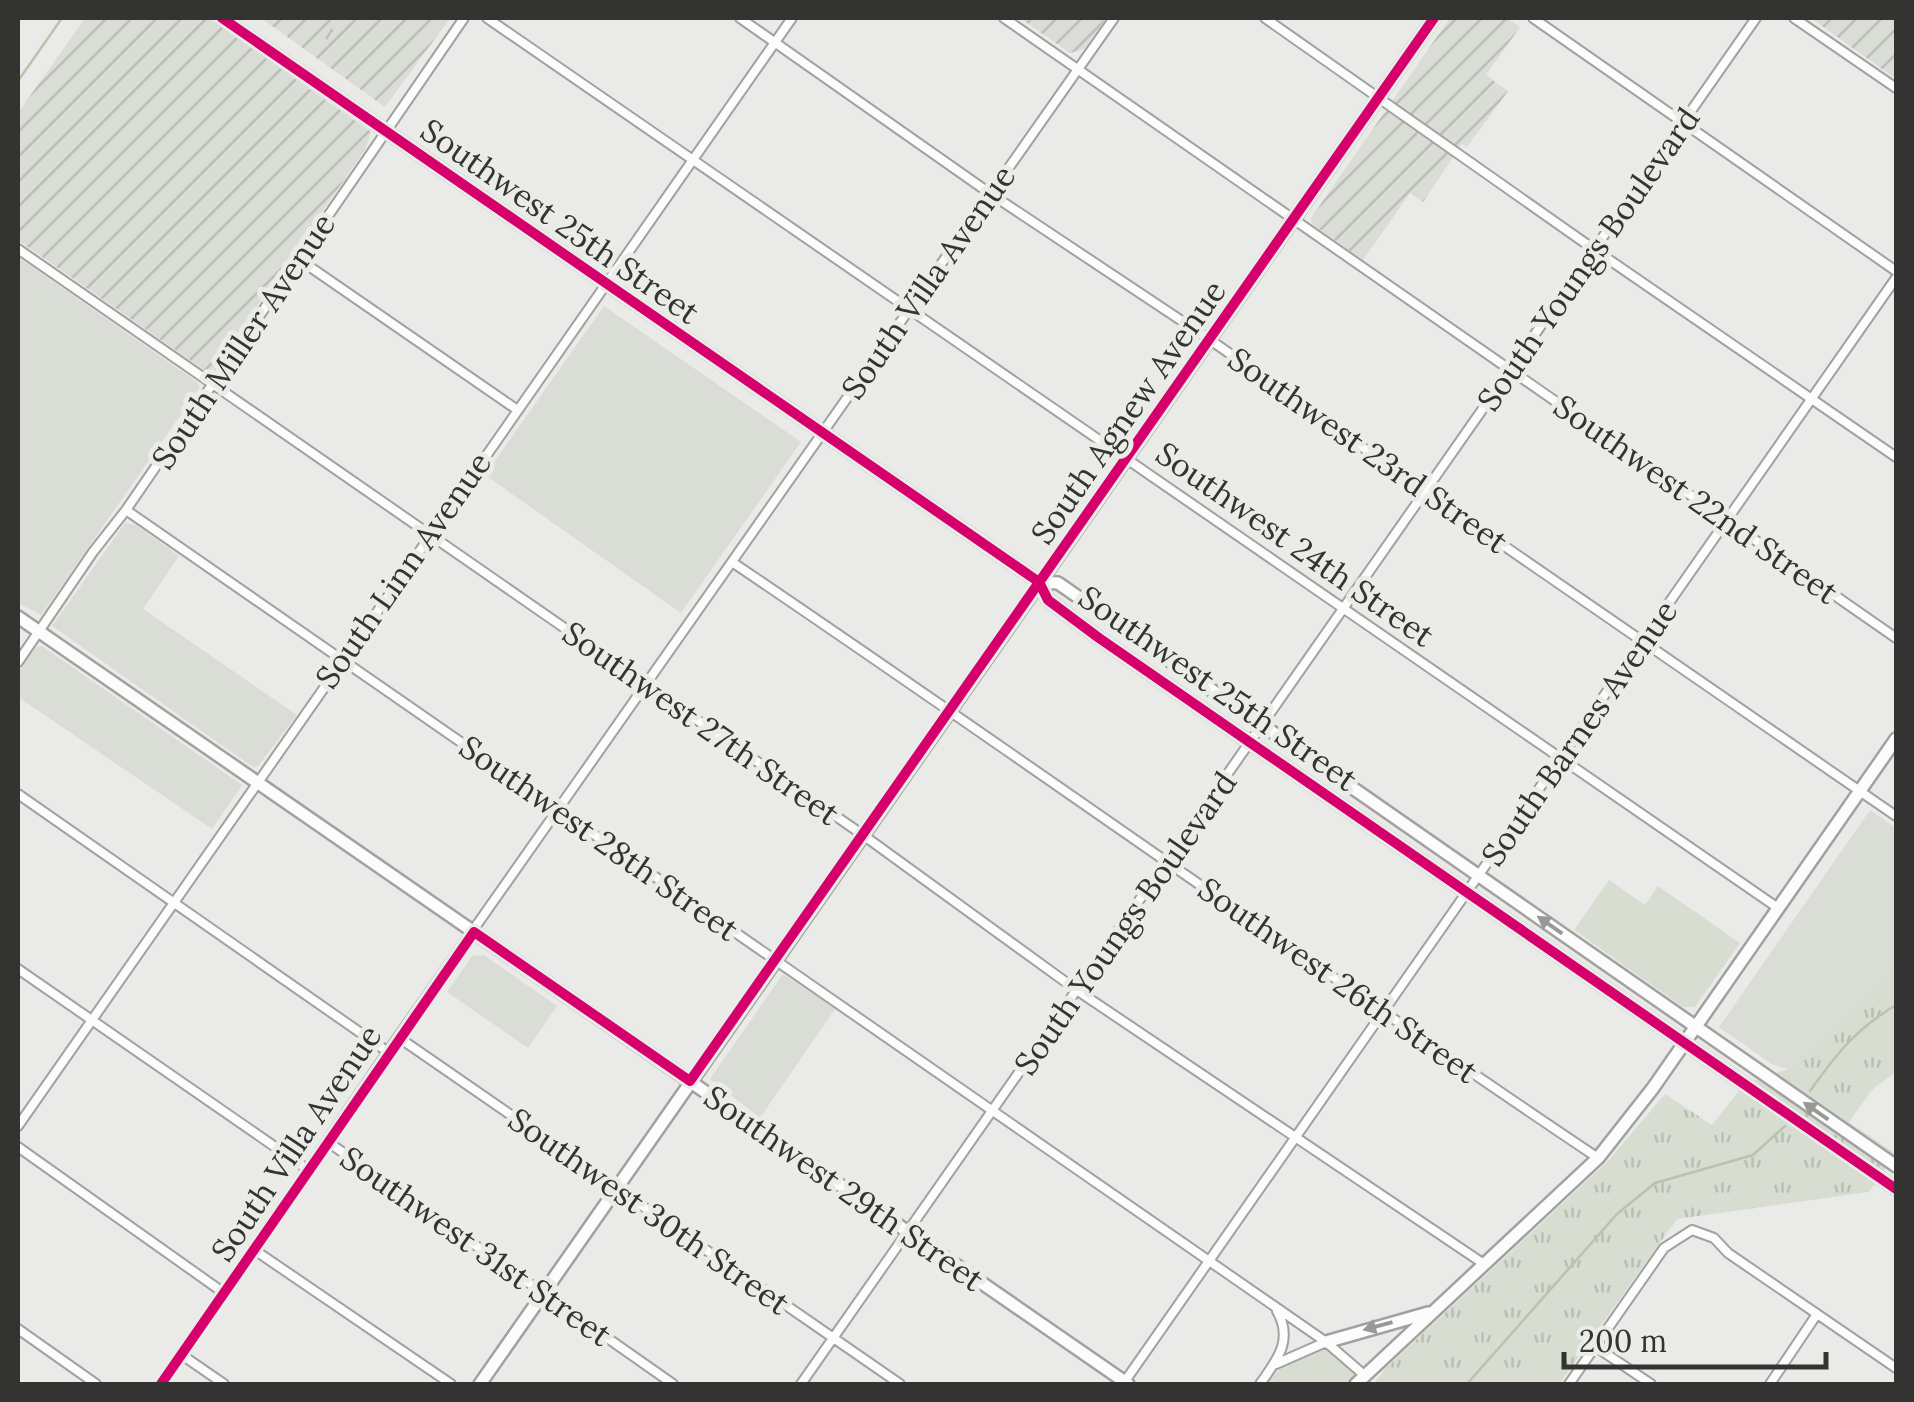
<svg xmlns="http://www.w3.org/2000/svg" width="1914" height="1402" font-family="Lora,serif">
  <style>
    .built { fill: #daddd6 }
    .industrial { fill: url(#industrial-furrows) }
    .grass { fill: #d7ded1 }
    .park { fill: url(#park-tufts) }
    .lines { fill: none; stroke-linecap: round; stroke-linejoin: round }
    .stream { stroke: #b8c4ab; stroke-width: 2.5 }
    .street-casing { stroke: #a1a2a0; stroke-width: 12 }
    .secondary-casing { stroke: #a1a2a0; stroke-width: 16 }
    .street { stroke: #fcfcfc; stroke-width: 8 }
    .secondary { stroke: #fcfcfc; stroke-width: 11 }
    .rail { stroke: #bfbfbe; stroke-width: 2.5; stroke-dasharray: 12 12; stroke-linecap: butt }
    .cycleway-casing { stroke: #eaece8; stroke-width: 16 }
    .cycleway { stroke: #d6006c; stroke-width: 10 }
    .oneway { fill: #989897 }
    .labels { text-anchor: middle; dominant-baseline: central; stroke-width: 10; stroke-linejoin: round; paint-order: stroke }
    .street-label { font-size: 32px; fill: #333432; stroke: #eaece8 }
  </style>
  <defs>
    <pattern id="industrial-furrows" width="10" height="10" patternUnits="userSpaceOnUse" patternTransform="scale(2.5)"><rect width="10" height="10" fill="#daddd6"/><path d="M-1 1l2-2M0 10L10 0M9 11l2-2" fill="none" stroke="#bcbeb8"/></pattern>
    <pattern id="park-tufts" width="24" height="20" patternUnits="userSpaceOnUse" patternTransform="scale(2.5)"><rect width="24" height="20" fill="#d7ded1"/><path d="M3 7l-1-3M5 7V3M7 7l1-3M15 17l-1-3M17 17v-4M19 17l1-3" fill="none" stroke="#b9bfb4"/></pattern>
  </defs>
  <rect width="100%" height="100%" fill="#eaebe9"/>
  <path class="built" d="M18 257 197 382 200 387 41 615 18 603Z
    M604 306 801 442 681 613 485 475Z
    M125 523 136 525 179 556 143 609 297 715 258 766 253 767 52 626Z
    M42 646 242 785 212 829 18 697V673L34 648Z
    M1870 810 1896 828V963L1788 1069 1773 1065 1719 1027Z
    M484 955 557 1006 528 1048 447 992 472 956Z
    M783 974 835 1009 760 1118 710 1079Z"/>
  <path class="industrial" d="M85 18H208L371 132 366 148 214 369 207 372 18 240V113Z
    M261 18H450L385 107Z
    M1020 18H1106L1084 49 1070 53Z
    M1450 18H1506L1520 27 1486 75 1508 91 1467 147 1462 144 1423 202 1410 193 1363 260 1312 224 1311 218Z
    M1811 18H1896V79Z"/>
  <path class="grass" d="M1609 880 1645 905 1658 886 1740 943 1695 1007H1683L1574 930Z
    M1324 1350 1330 1351 1353 1368 1355 1377 1350 1384H1267C1282 1362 1298 1358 1324 1350Z"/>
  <path class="park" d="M1896 963V1072L1873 1089 1849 1122 1896 1154 1869 1192 1677 1219 1559 1384H1374L1386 1368 1607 1162 1665 1094 1712 1125 1744 1084 1788 1069Z"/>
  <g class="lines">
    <path class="stream" d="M18 81 62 18
      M1810 1091C1837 1053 1856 1029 1896 1005
      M1467 1384 1617 1214 1655 1183 1753 1155 1785 1126"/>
    <g class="street-casing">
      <path id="street" d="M487 18 1778 908
        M740 18 988 192 1209 339 1426 492 1896 816
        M1004 18 1896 638
        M1265 18 1595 250 1896 457
        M1533 18 1896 271
        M1794 18 1896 88
        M18 249 863 835 1078 991 1484 1264
        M300 260 516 409
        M126 510 1326 1342 1363 1374
        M732 562C1022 758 1307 963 1598 1158
        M18 662 93 552 126 510 464 18
        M18 794 388 1052
        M18 969 307 1169
        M398 1037 900 1384
        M18 1126 792 18
        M328 1142 673 1384
        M18 1147 224 1293
        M253 1249 451 1384
        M18 1329 96 1384
        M1596 1347 1651 1384
        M182 1355 224 1384
        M1276 1364 1326 1342
        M161 1384 398 1037 1114 18
        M801 1384 1756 18
        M1123 1384 1896 278
        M1260 1384C1276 1361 1294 1341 1277 1311
        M1569 1384 1664 1248 1692 1230 1714 1238 1728 1253 1896 1368
        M1770 1384 1817 1314"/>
    </g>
    <g class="secondary-casing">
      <path id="secondary" d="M222 18 1039 582 1048 600 1099 638 1896 1189
        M1039 582 1058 583 1896 1166
        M18 617 1128 1384
        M1326 1342 1428 1313
        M480 1384 1434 18
        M1356 1384 1598 1158 1653 1088 1896 739"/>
    </g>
    <use href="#street" class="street"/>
    <use href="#secondary" class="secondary"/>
    <path class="rail" d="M235 19 237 18
      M326 39 340 18"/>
    <g class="cycleway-casing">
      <path id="cycleway" d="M222 18 1039 582 1048 600 1099 638 1896 1189
        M161 1384 474 932 690 1081 1434 18"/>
    </g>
    <use href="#cycleway" class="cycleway"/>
  </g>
  <defs><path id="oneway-solid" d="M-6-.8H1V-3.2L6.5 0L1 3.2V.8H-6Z" transform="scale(2.5)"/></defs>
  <g class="oneway">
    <use href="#oneway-solid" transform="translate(1550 925) rotate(-145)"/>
    <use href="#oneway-solid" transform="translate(1816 1111) rotate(-145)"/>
    <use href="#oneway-solid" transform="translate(1378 1326) rotate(165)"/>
  </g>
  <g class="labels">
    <g class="street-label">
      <text transform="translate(560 221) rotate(35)">Southwest 25th Street</text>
      <text transform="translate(1588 259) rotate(-55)">South Youngs Boulevard</text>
      <text transform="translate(928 282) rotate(-55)">South Villa Avenue</text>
      <text transform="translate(243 341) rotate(-56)">South Miller Avenue</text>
      <text transform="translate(1128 412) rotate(-55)">South Agnew Avenue</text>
      <text transform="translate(1368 450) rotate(35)">Southwest 23rd Street</text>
      <text transform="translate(1696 499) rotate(35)">Southwest 22nd Street</text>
      <text transform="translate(1295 544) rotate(35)">Southwest 24th Street</text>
      <text transform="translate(403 570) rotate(-55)">South Linn Avenue</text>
      <text transform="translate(1218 688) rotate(35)">Southwest 25th Street</text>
      <text transform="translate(701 723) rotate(35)">Southwest 27th Street</text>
      <text transform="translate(1579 733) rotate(-55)">South Barnes Avenue</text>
      <text transform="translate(599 838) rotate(35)">Southwest 28th Street</text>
      <text transform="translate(1125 923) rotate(-55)">South Youngs Boulevard</text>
      <text transform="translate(1338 980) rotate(35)">Southwest 26th Street</text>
      <text transform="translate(296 1143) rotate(-56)">South Villa Avenue</text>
      <text transform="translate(844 1188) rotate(35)">Southwest 29th Street</text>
      <text transform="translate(649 1211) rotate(35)">Southwest 30th Street</text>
      <text transform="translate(476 1246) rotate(35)">Southwest 31st Street</text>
    </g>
  </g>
  <rect width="1914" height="1402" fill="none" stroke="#333432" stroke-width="40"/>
  <path d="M1564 1352v15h262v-15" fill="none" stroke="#333432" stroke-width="5"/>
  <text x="1579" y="1352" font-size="30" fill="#333432" stroke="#eaece8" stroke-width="8" paint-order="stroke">200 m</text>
</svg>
